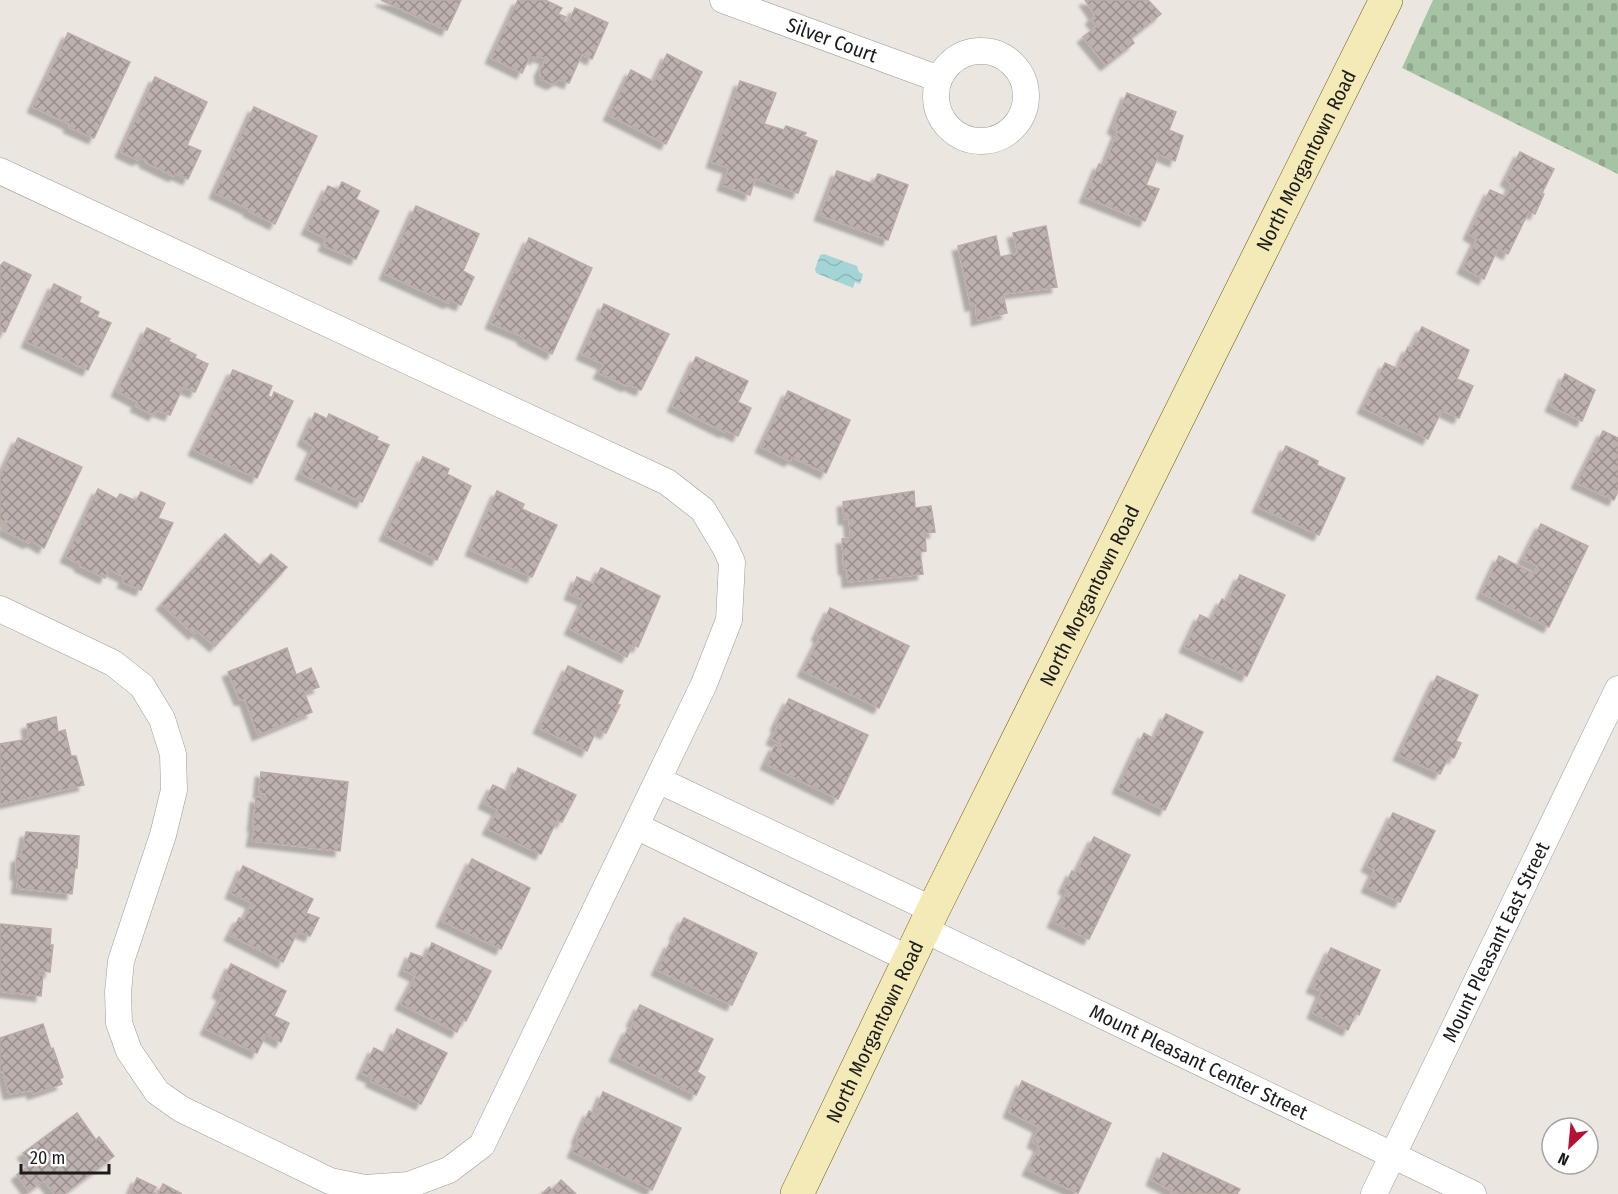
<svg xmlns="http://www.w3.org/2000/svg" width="1618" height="1194" font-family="'Fira Sans Condensed',sans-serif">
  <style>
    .cemetery { fill: url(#cemetery-stones) }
    .water { fill: url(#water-waves) }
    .building { fill: url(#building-cross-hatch); stroke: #bcaaa5; stroke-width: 1.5; filter: url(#shadow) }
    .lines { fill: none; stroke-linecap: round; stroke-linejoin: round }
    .minor-casing { stroke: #9c9c9c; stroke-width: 27 }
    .secondary-casing { stroke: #675e0d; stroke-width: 34 }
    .minor { stroke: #fff; stroke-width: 26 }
    .secondary { stroke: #f3eab8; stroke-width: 33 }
    .labels { text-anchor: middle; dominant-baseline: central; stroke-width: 5; stroke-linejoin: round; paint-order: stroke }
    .street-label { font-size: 20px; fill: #1b1b1b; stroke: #fff }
  </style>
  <defs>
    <pattern id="cemetery-stones" width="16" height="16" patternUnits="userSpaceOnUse" patternTransform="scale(1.5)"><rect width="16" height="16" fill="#a6c3a4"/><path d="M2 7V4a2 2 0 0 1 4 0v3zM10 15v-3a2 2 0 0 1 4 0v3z" fill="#8ea78d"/></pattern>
    <pattern id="water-waves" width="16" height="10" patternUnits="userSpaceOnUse" patternTransform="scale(1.5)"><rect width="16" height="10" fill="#a4d5d6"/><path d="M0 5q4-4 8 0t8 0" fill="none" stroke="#8db6b7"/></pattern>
    <pattern id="building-cross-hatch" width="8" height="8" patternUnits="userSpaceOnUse" patternTransform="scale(1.5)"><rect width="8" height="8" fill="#bcb1ae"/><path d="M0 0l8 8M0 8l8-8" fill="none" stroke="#988f8d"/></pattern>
    <filter id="shadow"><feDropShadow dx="-5.5" dy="5.5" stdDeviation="1.5" flood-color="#0004"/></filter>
  </defs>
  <rect width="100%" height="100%" fill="#ece6e1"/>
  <path class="cemetery" d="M1433 0H1618V174L1402 68Z"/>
  <path class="water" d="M824 254 857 266 859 272 863 274 860 284 855 282 853 288 816 273 815 269 820 255Z"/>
  <path class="building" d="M381 0H461L447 30Z
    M518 0H545L562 8 558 14 566 17 563 21 568 23 575 8 608 23 592 59 582 54 569 83 560 79 552 84 541 79 540 71 546 59 537 55 536 59 530 56 522 73 491 58Z
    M1085 0H1148L1161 14 1131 38 1134 43 1106 65 1083 37 1097 26 1091 19 1095 15Z
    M68 33 130 62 94 138 69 127 70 124 33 107Z
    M667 54 702 72 666 144 609 115 631 70 654 82Z
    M155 77 207 102 187 145 201 151 188 179 175 173 174 176 145 162 146 160 140 157 138 160 121 152Z
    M740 81 776 93 764 124 784 130 786 126 806 133 804 136 817 141 798 193 755 178 750 195 723 185 729 168 712 162Z
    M1127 93 1176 112 1169 130 1183 136 1175 161 1159 154 1146 185 1159 189 1145 221 1085 197 1099 164 1104 166 1118 131 1113 128Z
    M254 107 317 136 275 224 249 211V209L215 193Z
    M1520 152 1554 169 1542 193 1544 194 1535 214 1529 211 1508 254 1498 248 1484 279 1463 268 1477 239 1469 234 1490 190 1506 197 1512 184 1506 180Z
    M837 171 873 184 878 174 908 185 888 240 820 215Z
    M342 182 360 191 356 199 379 211 356 259 327 247 324 245 327 239 307 229 328 186 338 190Z
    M416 206 479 234 463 271 474 277 461 305 450 300 449 303 385 274Z
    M1046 226 1057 287 1003 294 1007 313 977 320 976 304 971 306 958 246 996 236 1000 257 1018 253 1013 233Z
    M529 238 592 268 552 354 523 339 524 337 491 323Z
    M4 262 31 275 5 332 0 330V266Z
    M54 284 81 297 79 302 99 312 97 317 111 323 88 370 27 342Z
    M604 304 669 334 641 390 628 384 627 386 599 373 604 364 582 354Z
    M1422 327 1469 350 1457 379 1473 386 1459 418 1442 410 1428 439 1363 408 1385 363 1398 369 1408 347 1411 349Z
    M147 328 170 339 168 341 196 355 195 358 208 364 195 392 183 387 170 415 157 410 154 415 136 406 138 402 117 391Z
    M696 357 748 381 738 402 751 408 738 436 726 430 725 432 673 406Z
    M233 370 272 386 268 396 272 398 274 392 293 401 257 478 194 450Z
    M1565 374 1595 390 1582 421 1551 406Z
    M788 391 850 420 826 473 792 457 790 461 761 447Z
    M315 413 327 419 329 414 378 437 377 440 389 445 362 502 301 474 314 447 303 440Z
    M1603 431 1618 438V491L1614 500 1577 483Z
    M18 438 82 467 44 548 31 540 29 543 3 530 8 521 5 520 2 525 0 524V477Z
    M1286 446 1318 461 1317 465 1345 478 1319 535 1258 507Z
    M423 457 449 469 447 474 471 486 437 560 385 535Z
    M98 489 117 499 120 494 136 501 141 492 165 503 158 518 173 523 141 590 123 582 125 577 109 569 105 578 80 566 81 564 66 557Z
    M497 491 524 504 522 509 557 525 532 577 471 550Z
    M914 491 915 508 931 506 935 532 925 533 926 551 920 552 923 574 848 582 847 570 844 569 842 539 851 538 849 519H844L843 502Z
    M1541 524 1588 546 1549 627 1482 593 1499 556 1534 574 1538 566 1523 559Z
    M225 534 260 566 271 554 287 567 215 646 197 630 194 634 162 604Z
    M601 568 660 596 638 647 633 644 627 657 570 629 584 600 570 594 577 577 593 584Z
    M1240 575 1285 595 1247 676 1185 647 1200 615 1211 620 1222 599 1227 602Z
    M830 608 909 646 879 708 803 671 820 637 817 635Z
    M287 648 296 675 311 668 319 687 304 692 312 712 258 735 245 699 240 700 228 672Z
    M568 666 623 691 617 705H620L606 733 597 729 587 751 539 728Z
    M1437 676 1478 695 1456 741 1461 743 1454 758 1449 756 1440 774 1399 755Z
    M789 699 868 735 838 799 766 764 775 745 780 748 782 744 772 739 778 726 776 725Z
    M1166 714 1203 732 1165 810 1118 788 1144 733 1154 739Z
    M56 717 58 732 65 730 71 756H76L84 785 0 804V744L29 739 27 724Z
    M518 768 576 795 562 822 557 820 541 854 488 829 498 810 484 803 493 785 508 792Z
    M261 772 348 782 340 851 252 841 255 826H253L256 797 265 798 266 794 259 793Z
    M1393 813 1435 831 1400 902 1367 887 1375 870 1367 866Z
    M26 832 79 836 77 868H75L72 894 17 888 19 875 16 874 17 857H21Z
    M1094 837 1130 855 1089 939 1053 922 1068 890 1064 888 1072 871 1076 873Z
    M472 859 530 888 501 949 442 921Z
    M243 866 313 899 306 913 319 918 310 936 298 931 283 962 230 935 239 918 244 920 252 903 231 893Z
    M684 918 757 953 732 1005 657 970 670 943 673 944 677 935 675 934Z
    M0 924 51 929 50 945H53L50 972 39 970V975H43L41 996 0 991Z
    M432 943 491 971 466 1021 463 1019 457 1032 401 1004 416 976 404 970 411 953 425 958Z
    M1331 948 1380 970 1359 1015 1356 1013 1348 1030 1313 1013 1322 991 1312 987Z
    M231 964 286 991 274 1016 289 1023 281 1042 266 1034 257 1053 206 1029 223 995 218 992Z
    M640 1005 713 1039 697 1072 705 1077 696 1095 615 1056 628 1029 630 1030 635 1022 632 1021Z
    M43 1024 51 1049 53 1048 63 1077 60 1079 62 1084 33 1094 32 1090 9 1094 3 1071 0 1072V1038Z
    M397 1029 447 1053 421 1104 371 1081 373 1078 362 1073 374 1048 386 1054Z
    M1022 1081 1111 1123 1078 1193 1028 1170 1040 1146 1033 1142 1039 1127 1009 1112Z
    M603 1092 681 1128 652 1190 573 1152 579 1139 577 1138 589 1111 598 1116 601 1111 596 1109Z
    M77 1113 96 1140 99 1137 114 1156 64 1194H55L44 1180 29 1191 17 1175 32 1163 23 1153Z
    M1163 1153 1240 1189 1237 1194 1172 1193 1173 1191 1152 1180Z
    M137 1178 156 1187 153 1192 156 1194H130Z
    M561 1180 576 1194H542L549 1187 552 1190Z
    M163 1184 182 1194H158Z"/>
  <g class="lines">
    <g class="minor-casing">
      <g id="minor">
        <path id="s1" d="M723 0 939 79"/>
        <circle cx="981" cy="96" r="45"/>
        <path d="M0 171 667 482 703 510 725 547 732 562 729 620 704 684 482 1145 449 1170 409 1185 365 1188 330 1181 181 1109 157 1092 129 1051 119 1023 118 992 121 961 163 835 174 790 173 754 162 719 142 686 113 663 0 609"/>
        <path d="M658 780 933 910"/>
        <path d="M636 826 909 959"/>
        <path id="s2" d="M923 929 1473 1194"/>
        <path id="s3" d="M1374 1194 1618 689"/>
      </g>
    </g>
    <g class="secondary-casing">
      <g id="secondary">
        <path id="s4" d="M797 1194 933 910 1386 0"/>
      </g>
    </g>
    <use href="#minor" class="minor"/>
    <use href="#secondary" class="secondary"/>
  </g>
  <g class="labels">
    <g class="street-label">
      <text stroke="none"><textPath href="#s1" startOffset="116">Silver Court</textPath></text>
      <text stroke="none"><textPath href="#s4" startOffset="1152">North Morgantown Road</textPath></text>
      <text stroke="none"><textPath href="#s4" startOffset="666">North Morgantown Road</textPath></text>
      <text stroke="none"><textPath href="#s3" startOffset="280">Mount Pleasant East Street</textPath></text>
      <text stroke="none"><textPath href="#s4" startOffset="180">North Morgantown Road</textPath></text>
      <text stroke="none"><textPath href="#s2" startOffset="306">Mount Pleasant Center Street</textPath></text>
    </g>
  </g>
  <g transform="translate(1570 1146) rotate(206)"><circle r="28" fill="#ffffff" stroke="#a4a4a4" stroke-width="1.5"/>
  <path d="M0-4.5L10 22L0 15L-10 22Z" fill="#b61032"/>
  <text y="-9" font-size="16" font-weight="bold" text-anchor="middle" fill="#1b1b1b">N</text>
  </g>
  <path d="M21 1164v9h88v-9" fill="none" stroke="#1b1b1b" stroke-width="3"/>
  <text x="30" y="1164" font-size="18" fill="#1b1b1b" stroke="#ffffff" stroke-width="4.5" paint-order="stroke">20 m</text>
</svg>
